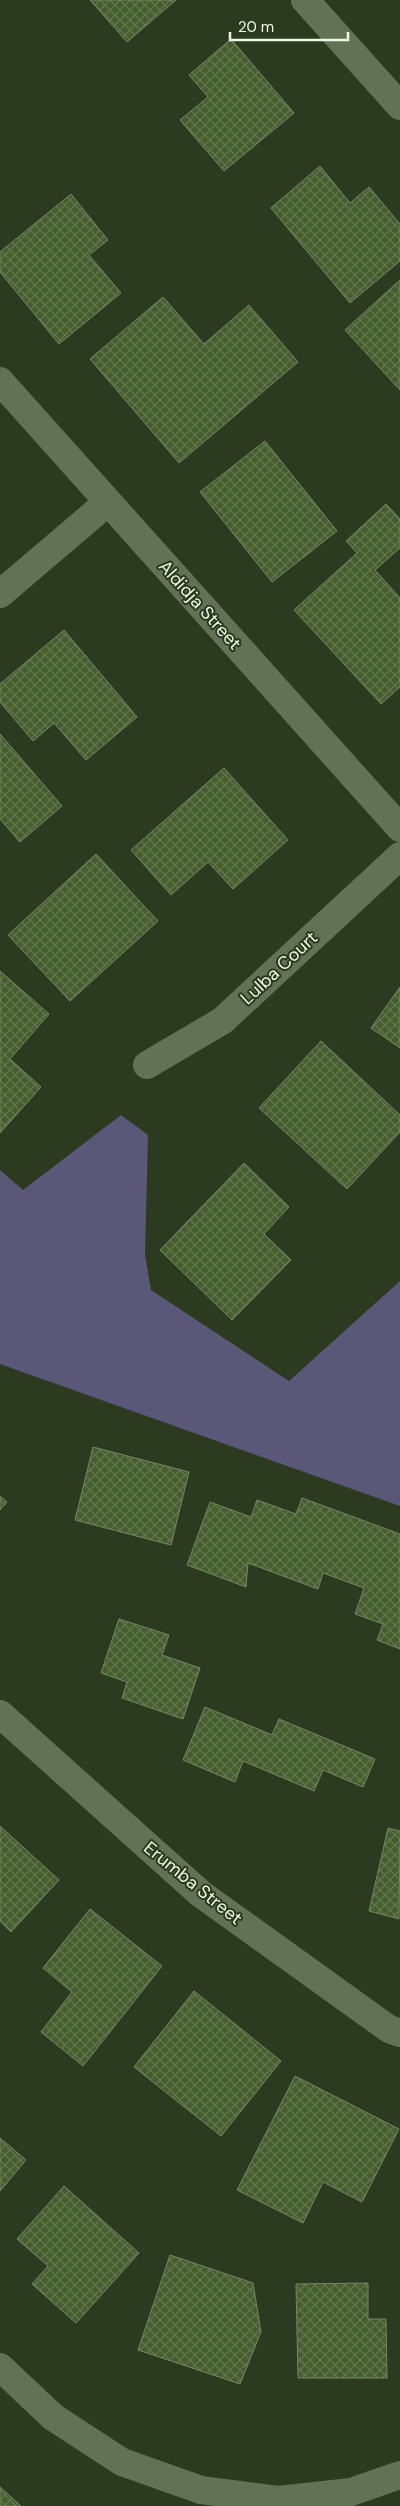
<svg xmlns="http://www.w3.org/2000/svg" width="400" height="2506" font-family="'DM Sans',sans-serif">
  <style>
    .park { fill: #5b5779 }
    .building { fill: url(#building-cross-hatch); stroke: #758667 }
    .lines { fill: none; stroke-linecap: round; stroke-linejoin: round }
    .minor { stroke: #627355; stroke-width: 28 }
    .labels { text-anchor: middle; dominant-baseline: central; stroke-width: 4; stroke-linejoin: round; paint-order: stroke }
    .street-label { font-size: 18px; fill: #edf7e5; stroke: #2c3a1f }
  </style>
  <defs>
    <pattern id="building-cross-hatch" width="8" height="8" patternUnits="userSpaceOnUse" patternTransform="scale(1.25)"><rect width="8" height="8" fill="#455e2e"/><path d="M0 0l8 8M0 8l8-8" fill="none" stroke="#60764c"/></pattern>
  </defs>
  <rect width="100%" height="100%" fill="#2c3a1f"/>
  <path class="park" d="M121 1115 148 1135 145 1255 151 1290 289 1381 400 1281V1506L0 1364V1170L23 1190Z"/>
  <path class="building" d="M90 0H176L127 42Z
    M231 39 294 113 224 171 180 120 208 97 189 75Z
    M320 166 350 203 369 187 400 224V261L350 303 271 208Z
    M71 194 108 240 89 255 121 293 59 344 0 272V252Z
    M400 280V390L345 330Z
    M163 297 204 344 249 305 298 362 179 463 90 359Z
    M265 441 337 531 272 582 200 492Z
    M386 504 400 519V548L375 570 400 598V687L381 704 294 610 357 553 346 541Z
    M64 630 137 717 86 760 54 723 33 741 0 702V684Z
    M0 734 62 806 20 842 0 819Z
    M224 768 288 840 233 889 208 862 171 895 131 850Z
    M96 854 158 921 70 1001 8 935Z
    M0 971 49 1014 10 1059 41 1087 0 1133Z
    M400 987V1048L371 1028Z
    M321 1041 400 1115V1132L347 1189 259 1108Z
    M244 1163 289 1207 264 1234 291 1260 232 1320 160 1250Z
    M93 1447 189 1472 171 1545 75 1520Z
    M0 1496 7 1502 0 1510Z
    M302 1498 400 1534V1649L377 1640 383 1624 355 1614 364 1588 323 1573 318 1589 248 1563 246 1587 187 1565 210 1502 251 1517 257 1500 296 1514Z
    M119 1619 169 1635 162 1655 200 1668 183 1719 122 1698 127 1682 101 1673Z
    M205 1707 272 1735 279 1719 375 1759 363 1787 323 1770 314 1791 243 1761 235 1782 183 1760Z
    M0 1826 59 1880 11 1932 0 1921Z
    M388 1828 400 1831 399 1919 369 1911Z
    M90 1909 162 1966 83 2066 41 2032 72 1992 43 1968Z
    M194 1991 281 2061 221 2136 134 2067Z
    M295 2076 399 2129 362 2202 323 2182 303 2223 237 2190Z
    M0 2138 26 2160 0 2191Z
    M64 2186 139 2253 76 2323 32 2284 48 2266 17 2239Z
    M170 2255 253 2283 261 2332 240 2384 138 2350Z
    M368 2283V2319H386L387 2378H298L296 2284Z
    M0 2487 21 2506H0Z"/>
  <g class="lines">
    <path class="minor" d="M305 0 400 106
      M0 381 400 828
      M0 594 108 502
      M147 1065 222 1021 400 856
      M0 1714 201 1894 389 2029 400 2033
      M0 2367 53 2417 122 2462 201 2490 278 2500 351 2492 400 2475"/>
  </g>
  <g class="labels">
    <g class="street-label">
      <text transform="translate(200 605) rotate(48)">Aldidja Street</text>
      <text transform="translate(279 968) rotate(-43)">Lulba Court</text>
      <text transform="translate(193 1883) rotate(39)">Erumba Street</text>
    </g>
  </g>
  <path d="M230 32v8h118v-8" fill="none" stroke="#edf7e5" stroke-width="2.5"/>
  <text x="238" y="32" font-size="15" fill="#edf7e5" stroke="#2c3a1f" stroke-width="4" paint-order="stroke">20 m</text>
</svg>
